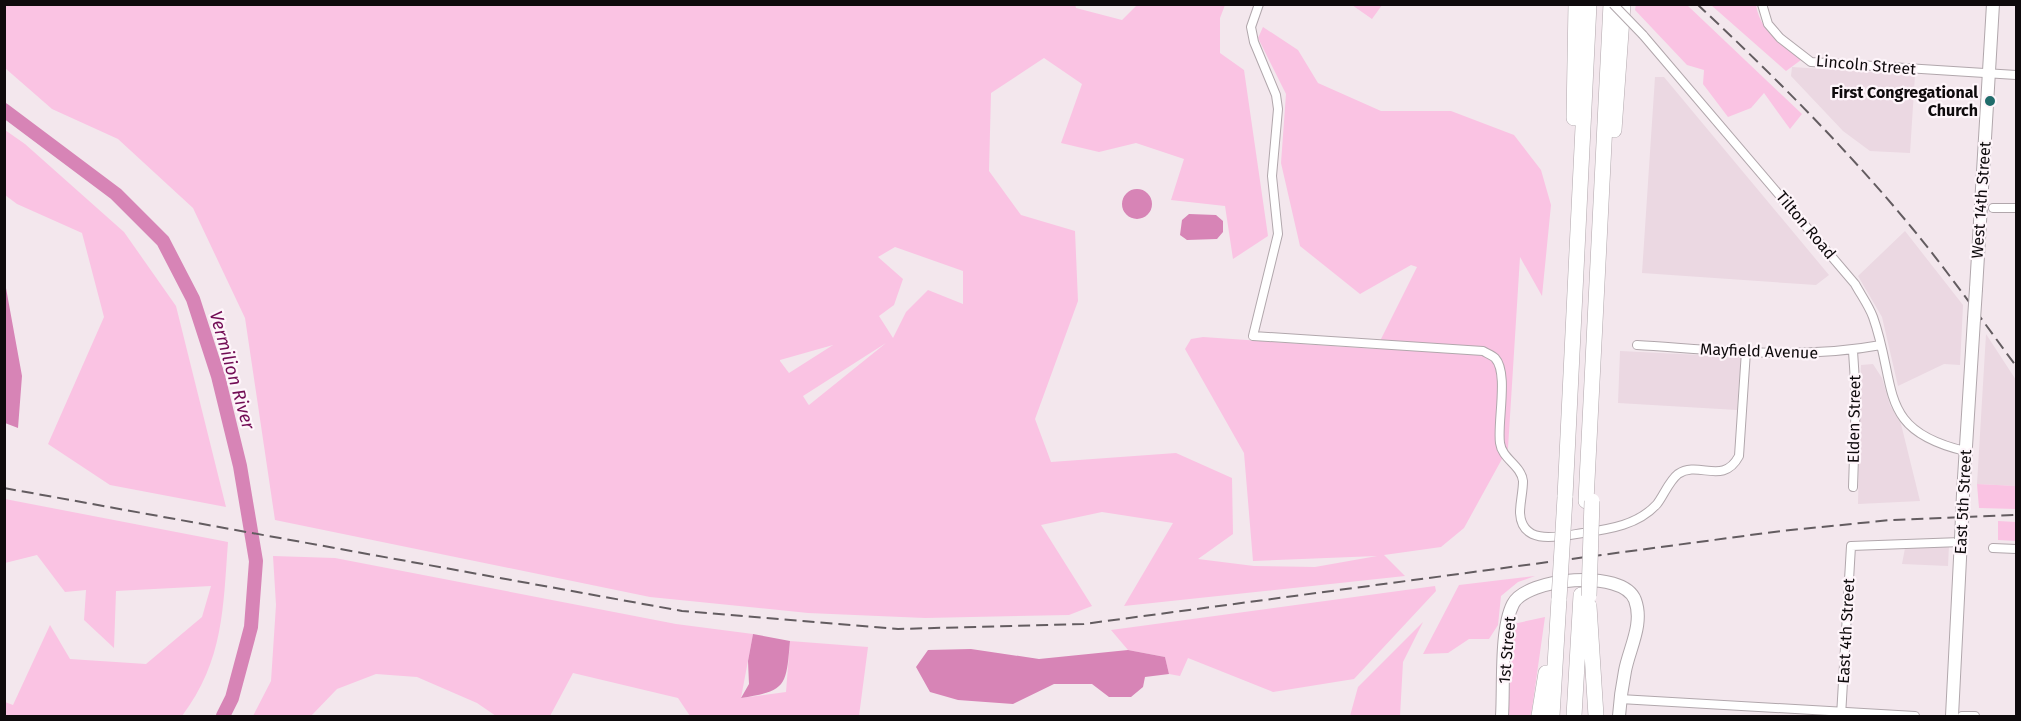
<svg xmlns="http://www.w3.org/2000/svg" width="2021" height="721" font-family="'Fira Sans',sans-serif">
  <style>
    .built { fill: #ebd8e2 }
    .green { fill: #fac3e3; fill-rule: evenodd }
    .water { fill: #d784b6 }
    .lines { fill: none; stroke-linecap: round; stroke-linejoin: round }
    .river { stroke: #d784b6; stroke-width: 14 }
    .street-casing { stroke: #b1a7ac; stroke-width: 10 }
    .secondary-casing { stroke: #b1a7ac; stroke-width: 14 }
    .highway-casing { stroke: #b1a7ac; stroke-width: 16 }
    .street { stroke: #fff; stroke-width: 8 }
    .secondary { stroke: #fff; stroke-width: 12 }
    .highway { stroke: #fff; stroke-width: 15 }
    .rail { stroke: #635c60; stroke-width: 2; stroke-dasharray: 12 6; stroke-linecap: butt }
    .street-bridge-casing { stroke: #b1a7ac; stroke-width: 10; stroke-linecap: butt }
    .secondary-bridge-casing { stroke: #b1a7ac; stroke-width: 14; stroke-linecap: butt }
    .highway-bridge-casing { stroke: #b1a7ac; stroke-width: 16; stroke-linecap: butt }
    .street-bridge { stroke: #fff; stroke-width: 8 }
    .secondary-bridge { stroke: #fff; stroke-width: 12 }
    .highway-bridge { stroke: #fff; stroke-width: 15 }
    .poi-dot { fill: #206c6b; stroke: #fef5fa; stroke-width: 2 }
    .labels { text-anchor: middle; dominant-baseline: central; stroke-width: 4.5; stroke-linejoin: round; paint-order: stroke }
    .street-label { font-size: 16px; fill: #0e0a0c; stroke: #fef5fa }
    .poi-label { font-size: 16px; font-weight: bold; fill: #0e0a0c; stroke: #fef5fa; text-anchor: end }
    .water-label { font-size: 18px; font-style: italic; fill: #720c55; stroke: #fef5fa }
  </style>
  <rect width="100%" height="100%" fill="#f3e7ed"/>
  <path class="built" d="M1792 67 1915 75 1910 153 1870 151 1843 131 1791 76Z
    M1655 77H1664L1829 275 1816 285 1642 273Z
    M1905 231 1963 305 1960 365 1944 364 1898 386 1882 317 1858 276Z
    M1986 334 2016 380V486L1977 484Z
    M1620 351 1741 357 1737 410 1618 403Z
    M1873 364 1882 378 1890 405 1901 424 1920 501 1858 504 1861 365Z
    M1949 545 1948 566 1902 564 1905 548Z"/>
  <path class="green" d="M1075 4 1076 8 1122 20 1137 5H1225L1220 18V53L1244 70 1268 236 1233 259 1225 206 1171 200 1184 159 1136 143 1099 152 1061 143 1082 84 1044 58 991 93 989 171 1021 215 1075 231 1078 301 1035 419 1051 462 1176 453 1232 478 1233 534 1198 559 1254 566 1315 567 1377 556 1253 561 1244 453 1185 349 1191 339 1203 337 1376 349 1417 267 1411 265 1360 294 1300 246 1281 163 1286 94 1258 38 1263 27 1298 50 1318 83 1381 111H1451L1514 135 1541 170 1551 205 1542 296 1520 257 1508 448 1464 528 1441 547 1384 555 1405 576 1124 606 1173 523 1102 512 1041 525 1092 606 1069 615 925 618 808 613 650 597 275 520 245 318 193 208 118 139 52 109 5 68V5ZM895 247 963 271V304L928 290 906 312 893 338 879 316 894 305 903 279 878 257ZM886 343 809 405 808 404 803 396ZM833 345 789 373 780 361V360Z
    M1636 4 1687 5 1802 114 1790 129 1764 93 1751 108 1728 117 1703 84 1704 70 1687 65 1635 10Z
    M1352 5H1382L1372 19Z
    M1711 5H1756C1760 31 1781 44 1801 60L1786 71Z
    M5 130 25 144 124 232 176 306 226 507 110 485 48 444 104 317 82 233 17 204 5 195Z
    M1977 484 2016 486V509L1979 508Z
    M5 499 228 542C223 608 224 660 182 716H5V702L13 705 50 625 70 659 146 664 202 617 211 586 116 591 114 648 84 620 86 590 65 592 37 555 5 563Z
    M1998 521 2016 522V541L1998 540Z
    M273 556 335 558 676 624 753 634 741 698 786 692 790 641 868 647 859 716H690L678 698 573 673 550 716H496L477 703 417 677 376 674 337 689 311 716H253L271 681 276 605Z
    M1535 576 1518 582 1501 596 1498 625 1489 639H1469L1448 653 1423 654 1459 585Z
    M1435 586 1436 591 1354 679 1273 692 1188 658 1180 676 1169 674 1165 657 1128 650 1111 630Z
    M1545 617 1531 716H1508L1513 624Z
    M1423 622 1403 662 1400 716H1350L1358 687Z"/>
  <path class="water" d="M1122 204a15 15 0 1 1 30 0a15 15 0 1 1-30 0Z
    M1189 214 1216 215 1223 221V232L1217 239 1187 240 1180 235 1182 220Z
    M4 277 22 376 18 428 5 423Z
    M753 634 790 641C786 686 787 691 741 698L749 684 748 661Z
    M971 649 1039 659 1128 650 1165 657 1169 674 1145 677 1143 687 1131 697H1109L1092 684H1054L1013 704 958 700 930 692 916 667 928 650Z"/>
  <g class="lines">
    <path class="river" d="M4 110 116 194 163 241 193 299 218 376 240 466 256 561 251 627 232 698 223 716"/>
    <g class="street-casing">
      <path id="street" d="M1259 4 1251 27 1254 42 1276 95 1278 109 1272 176 1278 234 1253 336 1483 351C1486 353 1492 355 1495 358 1509 373 1497 422 1500 443 1502 459 1521 465 1523 481 1523 492 1520 502 1520 513 1522 547 1561 536 1583 533 1610 529 1638 525 1657 504 1664 495 1669 481 1678 474 1699 460 1723 486 1739 456L1746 351
        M1762 4 1768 24 1780 38 1811 62 2016 75
        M1643 35 1855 284C1861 295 1869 306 1873 317 1898 387 1876 430 1965 451
        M1993 208H2016
        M1637 345C1718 350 1800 360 1881 345
        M1853 351 1856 397 1853 487
        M1993 548 2016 549
        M1620 699 1915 716
        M1841 716 1851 546 1961 542
        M1962 716H1975"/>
    </g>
    <g class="secondary-casing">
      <path id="secondary" d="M1976 289 1993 4
        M1963 494 1974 319
        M1502 716C1504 687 1500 629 1513 604 1526 578 1623 568 1635 600 1644 624 1629 649 1625 671 1622 686 1620 701 1619 716
        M1952 716 1961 539"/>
    </g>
    <g class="highway-casing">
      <path id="highway" d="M1574 118 1576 4
        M1614 130 1623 4
        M1565 497 1589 4
        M1586 501 1611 4
        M1589 606 1596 716
        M1539 716 1546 673
        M1552 716 1559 599
        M1574 716 1581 595"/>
    </g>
    <use href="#street" class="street"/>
    <use href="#secondary" class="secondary"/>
    <use href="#highway" class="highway"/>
    <path class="rail" d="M1697 4C1773 75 1846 148 1912 228 1949 273 1982 320 2016 366
      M4 488 682 611 898 629 1084 624 1781 531 1891 520 2016 515"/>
    <g class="street-bridge-casing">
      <path id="street-bridge" d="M1613 4 1643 35"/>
    </g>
    <g class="secondary-bridge-casing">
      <path id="secondary-bridge" d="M1974 319 1976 289
        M1961 539 1963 494"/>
    </g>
    <g class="highway-bridge-casing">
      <path id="highway-bridge" d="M1589 596 1592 501
        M1559 599 1565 497"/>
    </g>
    <use href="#street-bridge" class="street-bridge"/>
    <use href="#secondary-bridge" class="secondary-bridge"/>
    <use href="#highway-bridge" class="highway-bridge"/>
  </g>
  <circle class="poi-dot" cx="1990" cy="101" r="6"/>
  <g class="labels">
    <g class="street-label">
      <text transform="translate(1866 65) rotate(5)">Lincoln Street</text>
      <text transform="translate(1981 200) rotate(-86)">West 14th Street</text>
      <text transform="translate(1806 225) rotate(50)">Tilton Road</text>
      <text transform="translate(1759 351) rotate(2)">Mayfield Avenue</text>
      <text transform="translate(1854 419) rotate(-89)">Elden Street</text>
      <text transform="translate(1963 502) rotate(-87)">East 5th Street</text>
      <text transform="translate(1846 631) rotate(-87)">East 4th Street</text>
      <text transform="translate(1507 650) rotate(-85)">1st Street</text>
    </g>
    <g class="poi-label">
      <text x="1978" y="92">First Congregational<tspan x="1978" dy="18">Church</tspan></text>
    </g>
    <g class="water-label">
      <text transform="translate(232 370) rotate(74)">Vermilion River</text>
    </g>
  </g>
  <rect width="2021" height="721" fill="none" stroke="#0e0a0c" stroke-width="12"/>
</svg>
